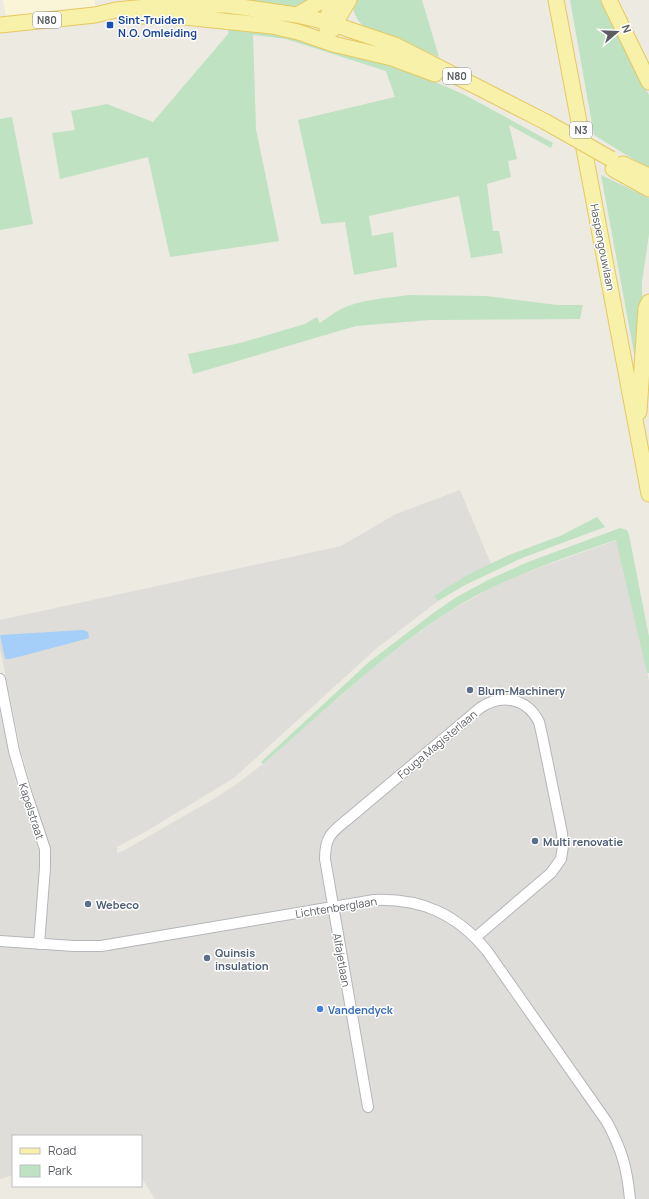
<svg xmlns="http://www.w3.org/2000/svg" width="649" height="1199" font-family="Manrope,sans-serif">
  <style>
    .commercial { fill: #fbf5d7 }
    .industrial { fill: #dfddd9 }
    .green { fill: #bfe2c2 }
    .water { fill: #a5cef8 }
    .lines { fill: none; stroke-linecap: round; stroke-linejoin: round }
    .minor-casing { stroke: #b4b6bb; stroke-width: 12 }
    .primary-casing { stroke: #e6c960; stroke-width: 17 }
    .minor { stroke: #fff; stroke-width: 10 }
    .primary { stroke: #f8f1aa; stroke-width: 15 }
    .primary-bridge-casing { stroke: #e6c960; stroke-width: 17; stroke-linecap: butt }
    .primary-bridge { stroke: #f8f1aa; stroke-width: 15 }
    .transit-dot { fill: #1a4fb4; stroke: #fff; stroke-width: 1.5 }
    .service-dot { fill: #5c6f8a; stroke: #fff; stroke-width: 1.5 }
    .shop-dot { fill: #3f7fe0; stroke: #fff; stroke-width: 1.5 }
    .labels { text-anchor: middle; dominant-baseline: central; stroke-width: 3; stroke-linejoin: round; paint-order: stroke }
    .shield { fill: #fff; stroke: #8c8e90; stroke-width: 1 }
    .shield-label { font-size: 10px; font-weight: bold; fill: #5a5d61 }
    .transit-label { font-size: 11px; font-weight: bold; fill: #164399; stroke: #fff; text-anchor: start }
    .street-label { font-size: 11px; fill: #5a5d61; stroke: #fff }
    .service-label { font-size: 11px; font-weight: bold; fill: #4e5e75; stroke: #fff; text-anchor: start }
    .shop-label { font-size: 11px; font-weight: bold; fill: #366cbe; stroke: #fff; text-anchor: start }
  </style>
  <rect width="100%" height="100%" fill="#eceae1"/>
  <path class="commercial" d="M3 0H95V6L6 16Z"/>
  <path class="industrial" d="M460 490 491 564 467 575 435 596 438 601 377 648 234 778 145 832 117 847V853L123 851 217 797 238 783 263 764 374 667 400 646 445 614 489 589 519 575 617 540 649 681V1199H155L141 1177V1136H13V1175L0 1179V711L8 750 17 787 38 848 50 852 21 751 0 649V620L341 546 396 514Z"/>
  <path class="green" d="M234 0H318L297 9Z
    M353 0H422L439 57 364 27C356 19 352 11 353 0Z
    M570 0H601L649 95V168C630 158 613 146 594 135Z
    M229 26 291 35 419 75 465 95 553 143 551 148 509 125 517 159 508 161 511 177 487 184 493 231H499L503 253 471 258 459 196 369 216 372 236 393 232 397 267 354 275 345 222 321 224 298 120 395 97 386 71 286 39 253 35 256 129 279 241 170 257 148 157 60 179 52 133 75 130 71 111 107 104 153 122 228 34Z
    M12 117 33 224 0 230V119Z
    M601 175 649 198V234L642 282V302L635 358Z
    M410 295 486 296 557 305H583L580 319 430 320 356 326 193 374 188 354 240 343 305 324 317 317 320 323C327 318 333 313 341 309 361 299 388 298 410 295Z
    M597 517 605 527 522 558 465 585 438 601 434 596 467 575 509 555 560 536Z
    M620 528 627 530 629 535 649 637V673H647L616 540C557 560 497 580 445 614 379 657 322 714 263 764L261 762 369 662 432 614 455 598 488 580 528 562Z"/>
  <path class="water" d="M83 630 88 632 89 638 86 639 18 657 10 659H5L0 635Z"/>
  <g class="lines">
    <g class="minor-casing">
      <path id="minor" d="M0 679 14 751 25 789 45 849V868L39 944
        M0 941 74 946H101L374 900C421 898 457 914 487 951L607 1122C622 1150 627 1168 630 1199
        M368 1107 325 859C325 836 332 832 348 819L480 708C501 693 527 698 539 722 540 726 541 731 542 735L562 833 563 846 561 859 551 873 476 937"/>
    </g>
    <g class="primary-casing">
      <path id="primary" d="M556 0 649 494
        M609 0 649 82
        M297 15 323 0
        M137 16 184 17 272 26 298 32 333 44 392 58 435 74
        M0 25 95 15 116 10 167 5H227L297 15 327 22 395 45 546 122
        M327 29 331 30 349 0
        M332 30 327 22 330 7 333 0
        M623 164 649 176
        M613 169 649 189
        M639 412 646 308 649 302"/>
    </g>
    <use href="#minor" class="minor"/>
    <use href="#primary" class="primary"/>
    <g class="primary-bridge-casing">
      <path id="primary-bridge" d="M546 122 611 159"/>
    </g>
    <use href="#primary-bridge" class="primary-bridge"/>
  </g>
  <rect class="transit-dot" x="106" y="21" width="8" height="8" rx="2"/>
  <g class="service-dot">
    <circle cx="470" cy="690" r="4"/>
    <circle cx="535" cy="841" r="4"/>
    <circle cx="88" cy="904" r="4"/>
    <circle cx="207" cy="958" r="4"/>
  </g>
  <circle class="shop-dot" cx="320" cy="1009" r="4"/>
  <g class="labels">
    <g class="shield">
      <rect x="33" y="12" width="28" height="16" rx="3"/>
      <rect x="443" y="68" width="28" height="16" rx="3"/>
      <rect x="570" y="122" width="22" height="16" rx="3"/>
    </g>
    <g class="shield-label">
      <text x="47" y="20">N80</text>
      <text x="457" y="76">N80</text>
      <text x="581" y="130">N3</text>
    </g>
    <g class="transit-label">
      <text x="118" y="19">Sint-Truiden<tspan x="118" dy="13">N.O. Omleiding</tspan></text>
    </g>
    <g class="street-label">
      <text transform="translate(603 247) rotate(79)">Haspengouwlaan</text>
      <text transform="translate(437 744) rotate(-40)">Fouga Magisterlaan</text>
      <text transform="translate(32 811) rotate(72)">Kapelstraat</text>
      <text transform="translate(336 907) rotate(-9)">Lichtenberglaan</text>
      <text transform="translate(342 960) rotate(80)">Alfajetlaan</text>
    </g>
    <g class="service-label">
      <text x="478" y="690">Blum-Machinery</text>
      <text x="543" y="841">Multi renovatie</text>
      <text x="96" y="904">Webeco</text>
      <text x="215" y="952">Quinsis<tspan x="215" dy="13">insulation</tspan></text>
    </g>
    <g class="shop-label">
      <text x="328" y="1009">Vandendyck</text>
    </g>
  </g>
  <rect x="12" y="1135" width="130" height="52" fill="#ffffff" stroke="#bdbec0"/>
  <rect x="20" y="1148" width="20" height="6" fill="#f8f1aa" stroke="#bdbec0"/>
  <text x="48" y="1155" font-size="12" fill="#5a5d61">Road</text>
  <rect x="20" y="1165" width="20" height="12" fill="#bfe2c2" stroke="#bdbec0"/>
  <text x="48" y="1175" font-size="12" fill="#5a5d61">Park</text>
  <g transform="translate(617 32) rotate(71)" stroke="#ffffff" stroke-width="3" paint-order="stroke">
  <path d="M0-3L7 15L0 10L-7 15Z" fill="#5a5d61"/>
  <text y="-6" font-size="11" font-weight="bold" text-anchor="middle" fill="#5a5d61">N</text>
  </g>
</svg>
